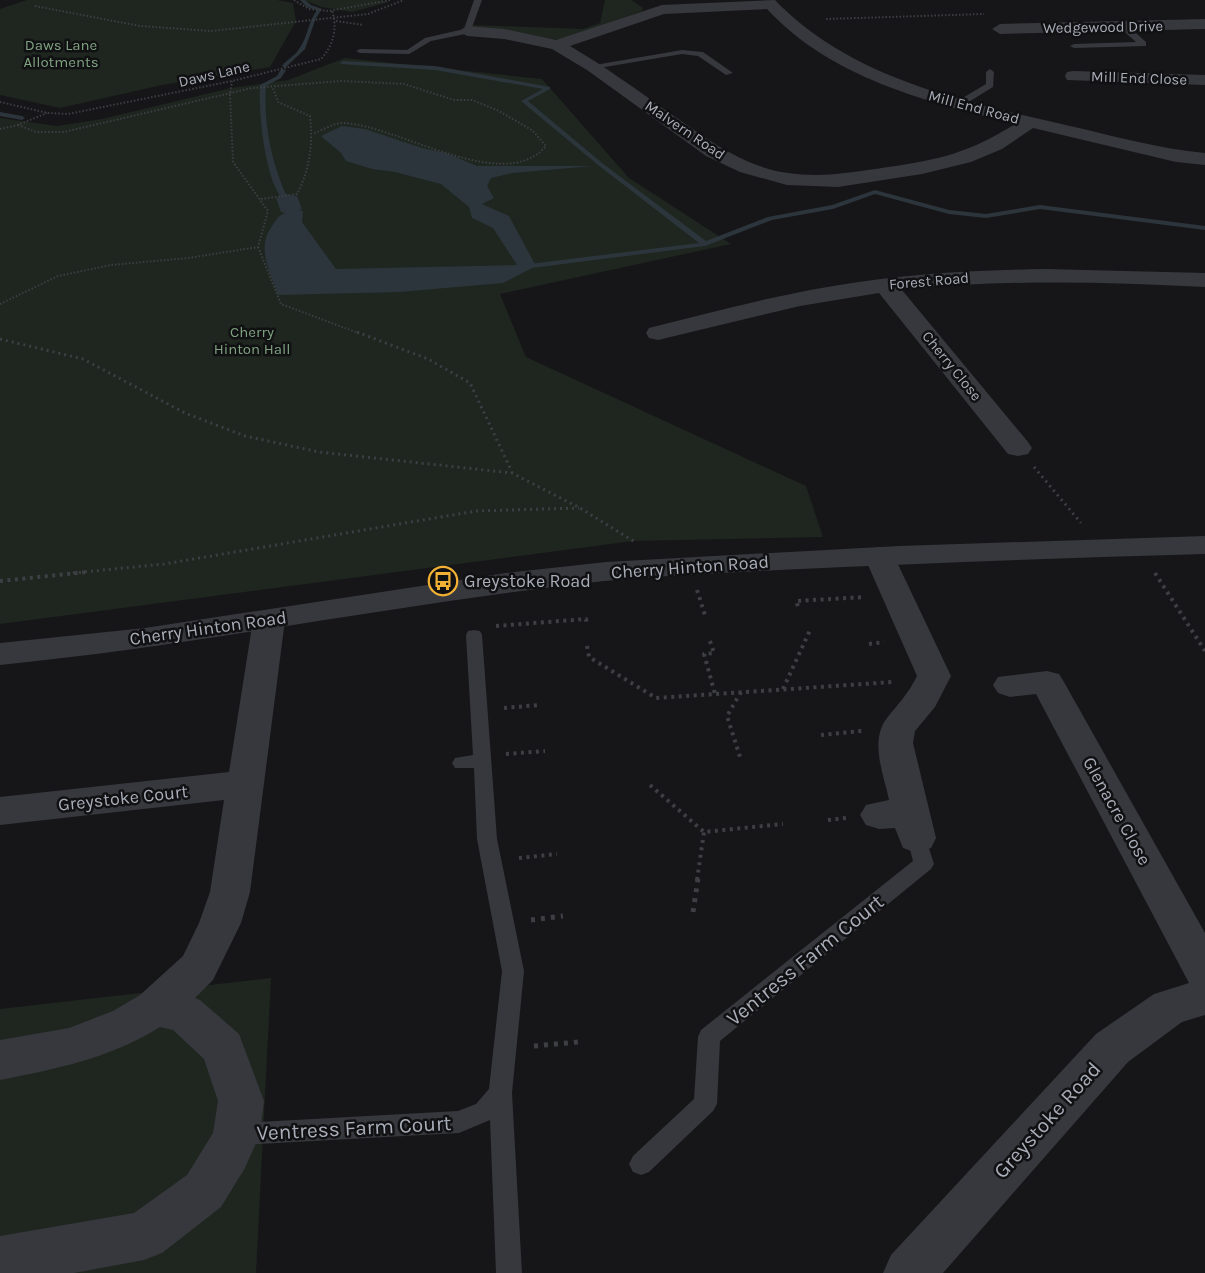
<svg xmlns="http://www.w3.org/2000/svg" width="1205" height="1273" font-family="Karla,sans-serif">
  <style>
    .green { fill: #1e261f }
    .water { fill: #2c353c }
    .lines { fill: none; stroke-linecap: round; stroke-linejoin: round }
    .stream { fill: #2c353c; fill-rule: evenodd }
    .path-far3 { stroke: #3d3f44; stroke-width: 2; stroke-dasharray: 1.5 2; stroke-linecap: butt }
    .path-far2 { stroke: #3d3f44; stroke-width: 3; stroke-dasharray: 2 4; stroke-linecap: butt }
    .path-far1 { stroke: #3d3f44; stroke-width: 4; stroke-dasharray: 3 4.5; stroke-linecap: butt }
    .path { stroke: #3d3f44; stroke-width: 5; stroke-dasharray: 4 6; stroke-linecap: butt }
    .service { fill: #37383d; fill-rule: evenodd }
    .minor { fill: #37383d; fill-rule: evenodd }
    .tertiary { fill: #37383d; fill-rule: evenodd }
    .labels { text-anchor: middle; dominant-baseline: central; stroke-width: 5; stroke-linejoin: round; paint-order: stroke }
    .far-street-label { font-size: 15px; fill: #a8adb8; stroke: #111113 }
    .far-park-label { font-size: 15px; fill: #7fa381; stroke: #111113 }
    .street-label { font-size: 18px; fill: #a8adb8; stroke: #111113 }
    .poi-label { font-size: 18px; fill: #a8adb8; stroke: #111113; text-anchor: start }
    .near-street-label { font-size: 21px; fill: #a8adb8; stroke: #111113 }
  </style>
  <rect width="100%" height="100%" fill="#161618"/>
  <path class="green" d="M27 0H277L293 3 296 21 270 67 162 85 60 108 0 95V9Z
    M303 0H377L389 2 352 12 322 7Z
    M605 0H632L643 8 642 11 565 39 553 40 477 30 470 25 583 29 600 23Z
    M345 58 542 79 629 178 731 244 500 294 526 357 806 486 823 537 633 541 0 624V118L57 126 102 119 231 88 288 80Z
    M271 978 256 1273H0V1009Z"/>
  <path class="water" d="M342 126 365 129 422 148 446 153 477 166H593L512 173 491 178 487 186 494 198 482 204 509 216 536 266 503 283 399 292 278 295C270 272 256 248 272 226 276 220 279 215 285 213L281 212 276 198 281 196 279 188 288 195 297 196 302 209 299 210 303 211 302 222 336 269 517 265 493 228 472 218 469 207 441 184 395 172 372 169 346 161 341 153 321 136Z"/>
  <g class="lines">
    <path class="stream" d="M300 0H305L311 5 322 9 316 18 305 49 285 68 282 66C287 59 295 56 299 49 308 37 308 22 317 10L307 7Z
      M342 61 435 66 550 87V89L528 101 602 163 706 241 768 217 832 205 875 190 949 210 986 214 1040 205 1205 226V230L1040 209 986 218 949 214 875 194 833 209 772 220 705 246 524 269H521V265L699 243 598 165 521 101 543 89 435 70 340 64Z
      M281 69 286 70 281 78 266 86C263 124 272 165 288 199L285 201C265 186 258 109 260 85L277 76Z
      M0 112 22 116 25 118 22 120 0 116Z"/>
    <path class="path-far3" d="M294 0 309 9 329 11 390 0
      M35 6 140 26 211 31 368 14 404 0
      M826 19 984 14
      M336 21 363 25
      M0 102 48 113 68 114 232 81 321 59C333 46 338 28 332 11
      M18 125 36 132H64L252 88 341 81 404 84 454 100H472L497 110 532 130 546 146C504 196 398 125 343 123 334 123 322 130 313 134
      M0 129 18 125 47 113
      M261 199 297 194C310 170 313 143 310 116L278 102 273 88
      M258 247 281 304 361 334
      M0 304 58 276 111 265 188 258 258 247 268 211 233 162 230 95 232 81"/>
    <path class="path-far2" d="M357 332 428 359 470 383 512 472
      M0 339 83 359 185 413 245 436 319 452 512 473 580 508 635 542
      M1034 467 1081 523
      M73 573 164 564 476 511 579 508"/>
    <path class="path-far1" d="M1155 573 1205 651
      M0 581 87 572
      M697 590 705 615
      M798 606 796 601 865 597
      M496 626 586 619 587 624
      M710 641 714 653 704 654 715 694
      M869 644 884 642
      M587 646 589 657 656 698 893 682
      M783 689 811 628
      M741 692 727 716 741 760
      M504 708 539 705
      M821 735 862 731
      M506 754 545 751
      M650 785 704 832 783 824
      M828 820 846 818
      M519 858 557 854
      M697 880 704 832"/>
    <path class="path" d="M693 912 698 879
      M531 920 563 916
      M534 1046 578 1042"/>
    <path class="service" d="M474 0H482L470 33 431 41 409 54 360 53 356 51 360 49 407 50 425 38 464 29Z
      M1120 24H1126L1146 42V46L1074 48 1070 46 1074 44 1136 42 1120 28Z
      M682 50 703 52 733 73 726 75 698 56 682 54 593 69 589 66Z
      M990 69 994 72 993 87 962 106H956V102L986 84V72Z
      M474 630 480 631 482 635 497 839 524 971 512 1093 522 1273H496L490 1120 459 1133 239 1145 231 1142 227 1134 231 1126 239 1123 458 1111 476 1104 489 1089 502 971 477 839 474 768H455L452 763 455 758 473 755 466 635 468 631Z
      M917 831 924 833 934 864 931 869 720 1041 717 1104 713 1111 649 1172 641 1175 633 1172 629 1164 633 1156 694 1099 698 1037 701 1030 913 861 907 838 910 833Z"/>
    <path class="minor" d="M775 0C852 80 966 102 1070 126 1115 136 1159 149 1205 153V165L1176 162 1033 128 1002 149 971 162 922 174 838 187 787 185 740 172 706 156 587 70 552 49 504 39 467 36 459 31 467 26 504 29 556 40 662 5ZM767 9C832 79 926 101 1015 124 971 152 939 160 888 167 855 172 822 178 788 173 742 167 705 137 668 112 636 89 604 66 570 46L664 14Z
      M1205 19V29L1000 34 992 29 1000 24Z
      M1073 71 1205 75V85L1067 80 1065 76 1067 72Z
      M1045 269 1205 273V287C1104 282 1003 279 902 290L1028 442 1032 448 1028 454 1018 456 1008 454 879 293 800 306 658 340 649 338 646 333 649 328C719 310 788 292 859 282 921 273 983 270 1045 269Z
      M879 547 890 549 894 556 951 676 935 707 915 731 913 743 936 838 931 848 917 853 903 848 895 828 879 829 866 825 860 815 866 805 889 800C884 775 869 741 887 718 898 704 909 693 917 676L864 556 868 549Z
      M269 610 281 613 285 620 250 892 241 923 213 980 195 998 200 1000 239 1034 264 1101 260 1134 245 1168 221 1207 162 1253 144 1260 74 1273H0V1236L134 1213 187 1175 213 1133 218 1101 204 1059 173 1030 160 1027C111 1058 56 1069 0 1080V1040L69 1028 113 1011 140 995 183 956 199 923 210 892 224 800 0 825V797L229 772 253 620 257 613Z
      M1047 671 1059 674 1064 682 1205 933V1015L1182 1022 1128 1062 943 1273H883L891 1255 1096 1034 1154 994 1189 983 1036 694 1010 697 998 693 993 685 998 677Z"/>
    <path class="tertiary" d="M1205 536V554C1063 558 921 563 779 570 712 574 645 576 579 584 385 606 194 646 0 665V643L145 628 506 573 606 562 899 546Z"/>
  </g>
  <defs>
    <g id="bus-ring" transform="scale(1.5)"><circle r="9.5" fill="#111113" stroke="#f2b134" stroke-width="1.5"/><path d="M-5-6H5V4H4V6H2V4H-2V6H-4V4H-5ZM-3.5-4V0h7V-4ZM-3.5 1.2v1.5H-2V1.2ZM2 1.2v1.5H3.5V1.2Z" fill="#f2b134"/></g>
  </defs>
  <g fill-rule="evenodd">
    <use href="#bus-ring" x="443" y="581"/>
  </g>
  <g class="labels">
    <g class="far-street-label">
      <text transform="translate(1103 27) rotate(-1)">Wedgewood Drive</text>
      <text transform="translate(214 74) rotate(-13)">Daws Lane</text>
      <text transform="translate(1139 78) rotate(2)">Mill End Close</text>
      <text transform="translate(974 107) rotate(15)">Mill End Road</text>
      <text transform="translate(685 130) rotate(34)">Malvern Road</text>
      <text transform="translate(929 281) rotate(-5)">Forest Road</text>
      <text transform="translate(952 366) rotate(51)">Cherry Close</text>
    </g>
    <g class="far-park-label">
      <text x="61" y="45">Daws Lane<tspan x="61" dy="17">Allotments</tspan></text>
      <text x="252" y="332">Cherry<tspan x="252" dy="17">Hinton Hall</tspan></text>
    </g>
    <g class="street-label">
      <text transform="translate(690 567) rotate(-4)">Cherry Hinton Road</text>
      <text transform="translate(208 628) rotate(-8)">Cherry Hinton Road</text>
      <text transform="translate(123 798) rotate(-6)">Greystoke Court</text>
      <text transform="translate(1117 811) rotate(61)">Glenacre Close</text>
    </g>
    <g class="poi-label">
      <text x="464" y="581">Greystoke Road</text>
    </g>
    <g class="near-street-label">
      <text transform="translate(805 960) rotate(-39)">Ventress Farm Court</text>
      <text transform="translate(1047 1120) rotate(-48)">Greystoke Road</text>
      <text transform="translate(354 1128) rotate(-3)">Ventress Farm Court</text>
    </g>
  </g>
</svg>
